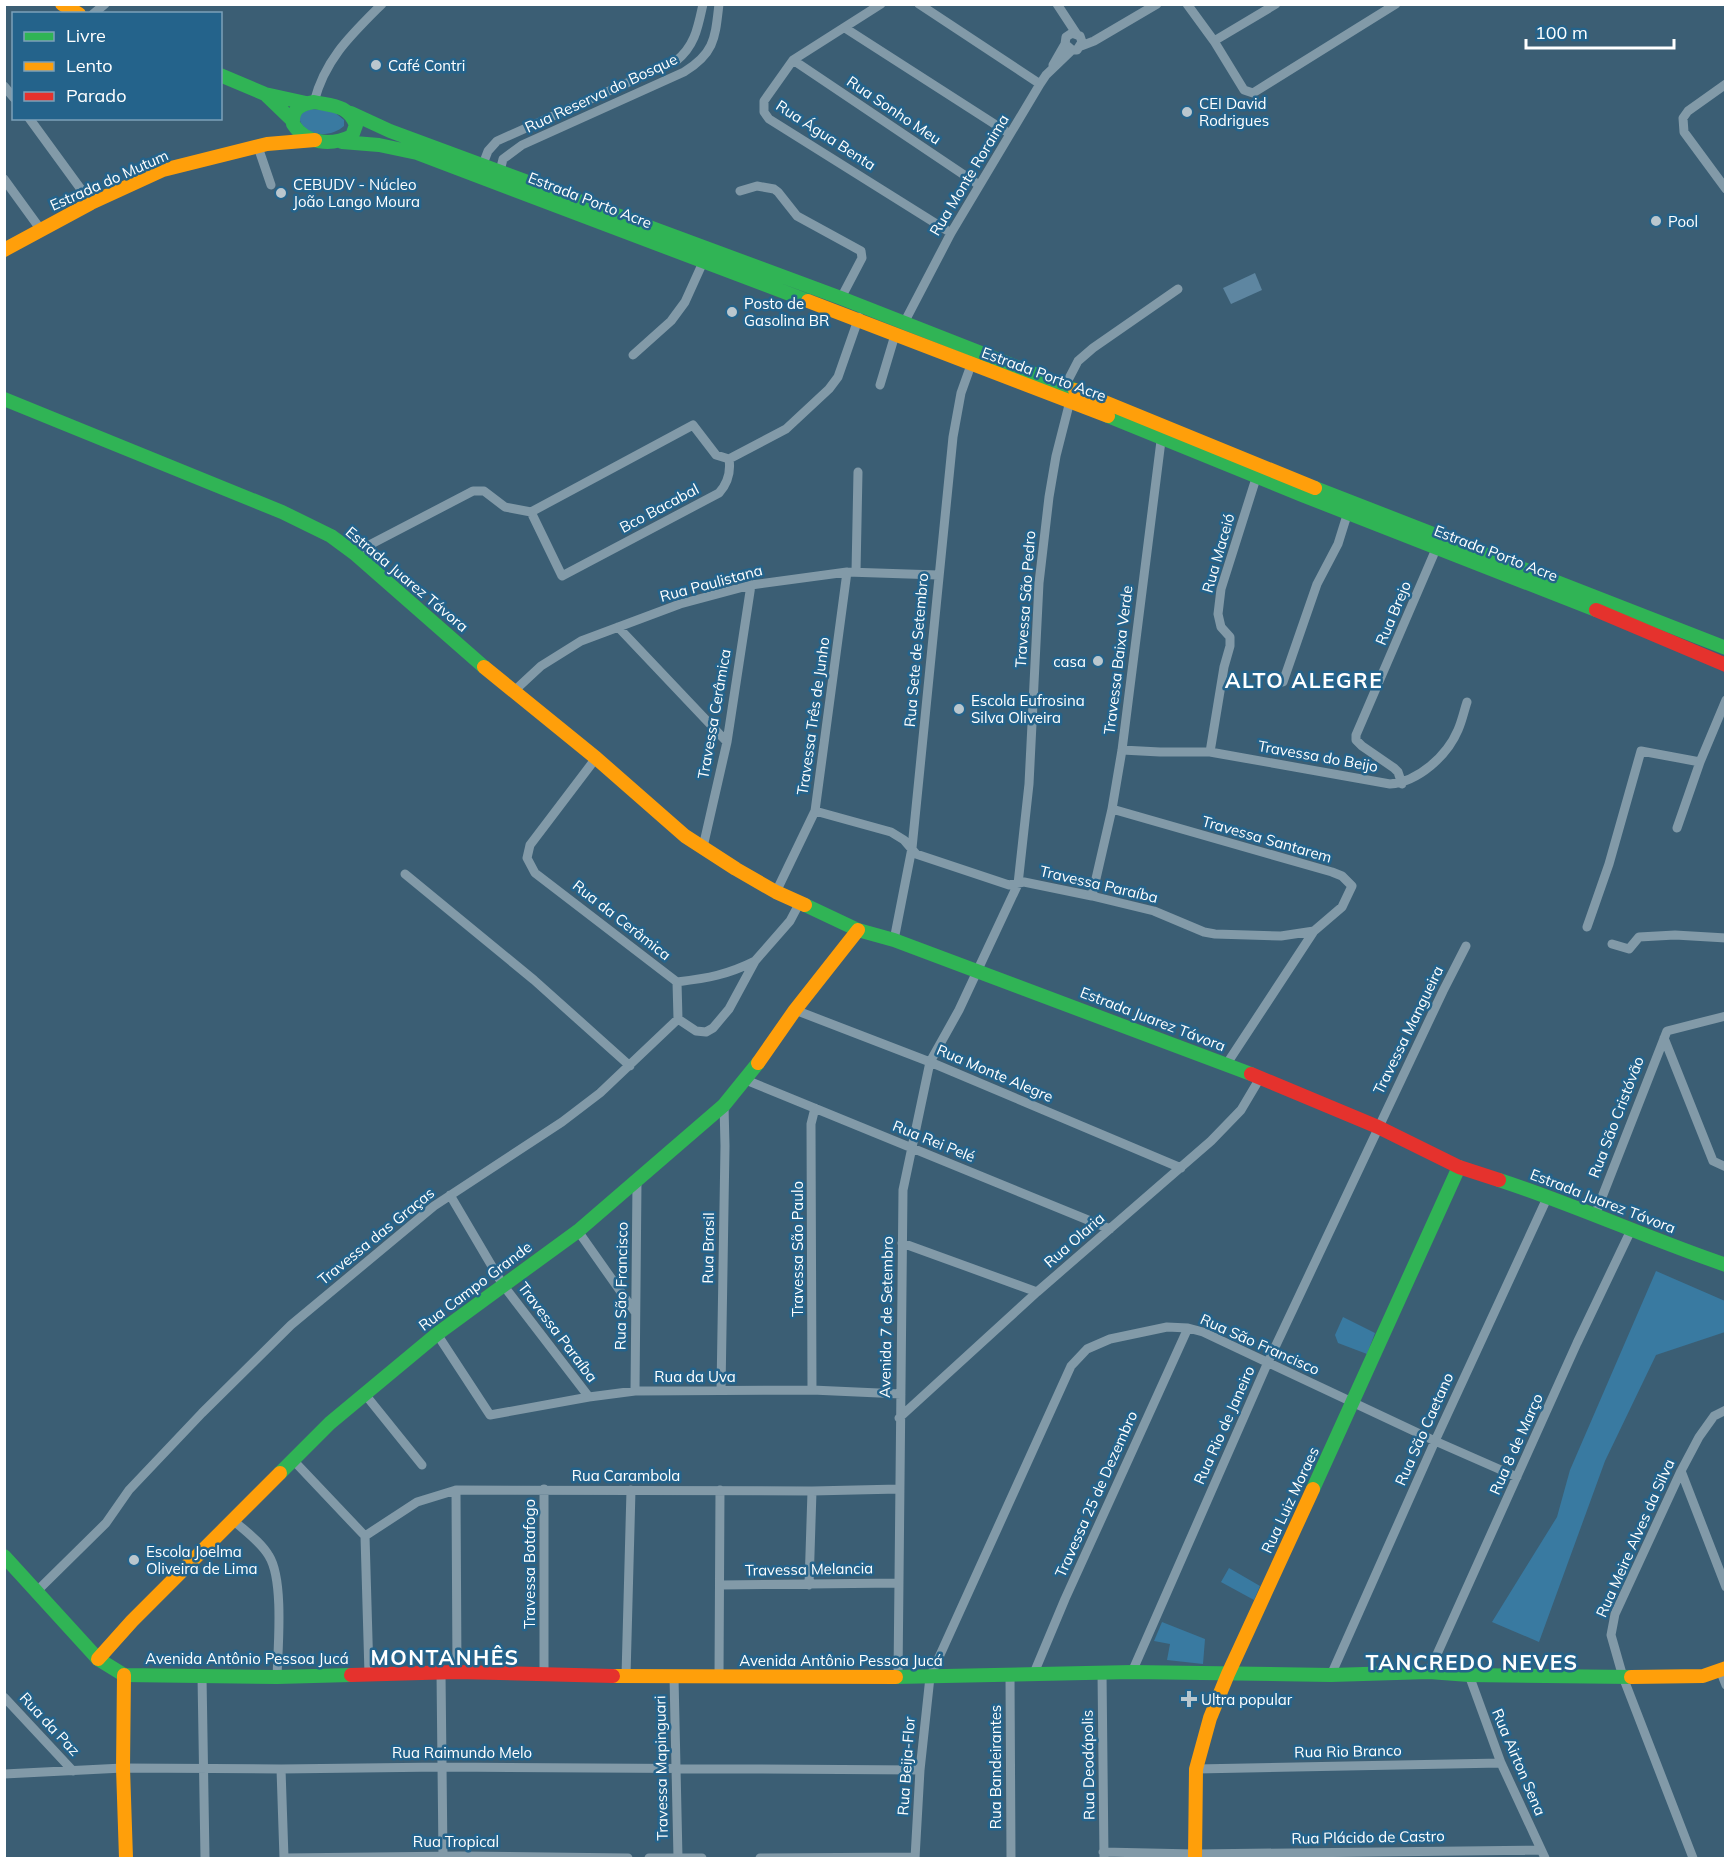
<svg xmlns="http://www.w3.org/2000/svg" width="1730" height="1863" font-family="Mulish,sans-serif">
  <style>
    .green { fill: #397aa1 }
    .water { fill: #5e86a1 }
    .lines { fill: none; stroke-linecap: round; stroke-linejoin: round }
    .street { stroke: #829aa8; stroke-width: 9 }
    .fast { stroke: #30b455; stroke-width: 14 }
    .slow { stroke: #ff9f0a; stroke-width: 14 }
    .jam { stroke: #e5322d; stroke-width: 14 }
    .poi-dot { fill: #bac7ce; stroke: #24638b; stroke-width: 2 }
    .labels { text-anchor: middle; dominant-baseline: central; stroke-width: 5; stroke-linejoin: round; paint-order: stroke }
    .poi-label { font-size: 15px; fill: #fff; stroke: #24638b; text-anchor: start }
    .street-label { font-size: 15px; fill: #fff; stroke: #24638b }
    .district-label { font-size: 21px; font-weight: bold; letter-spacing: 1.5px; fill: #fff; stroke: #24638b }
  </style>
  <rect width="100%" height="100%" fill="#3b5e74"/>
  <path class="green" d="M311 109 333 111 344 120V126C331 138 303 138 299 117L303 112Z
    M1656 1271 1725 1301V1332L1656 1355 1605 1461 1539 1642 1492 1622 1557 1517 1570 1470Z
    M1343 1317 1375 1333 1367 1354 1338 1343 1335 1335Z
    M1229 1568 1260 1586 1254 1600 1221 1582Z
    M1162 1622 1205 1639 1203 1664 1167 1660 1170 1644 1154 1641Z"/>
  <path class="water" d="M1255 273 1262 290 1231 304 1223 288Z"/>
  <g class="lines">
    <path class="street" d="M881 4 793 60 764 101V112L769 119 951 233
      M919 4 1040 84
      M1057 4 1076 33
      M1187 4 1214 41 1244 90 1253 93 1396 4
      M93 14 105 4
      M845 28 1010 134
      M1214 41 1276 4
      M1081 46 1094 41 1157 4
      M793 60 979 185
      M1053 65 1065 44 1066 37 1072 33 1080 36 1082 42 1077 50H1072L1065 44
      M1726 84 1688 111 1683 118 1684 132 1726 189
      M4 86 14 98
      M314 102C325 59 351 35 382 4
      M29 118 91 203
      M258 147 271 185
      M483 164 488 151 497 141 676 61C695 46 698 27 703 4
      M500 171 503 159 522 145 684 72C715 53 715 38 719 4
      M4 179 41 230
      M740 191 757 186 774 189 778 192 797 216 861 251 862 258 841 298
      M904 323 951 233 1040 84 1046 75 1072 50
      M633 355 671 321 685 302 704 260
      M880 385 895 335
      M1065 386 1078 361 1093 348 1178 289
      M729 459 786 429 829 389 838 377 859 317
      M354 553 473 491H484L505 507 531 512 693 425 716 455 729 459C731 472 727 484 719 493L562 576 531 512
      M856 572 858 472
      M618 627 727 742
      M1283 682 1317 584 1338 544 1348 512
      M513 692 541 666 581 641 680 604 751 585 847 572 938 575
      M1122 750 1160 752H1210L1390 784C1418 782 1447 756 1458 730 1462 721 1464 711 1467 702
      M1210 752 1224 667 1230 646V637L1221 627 1218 614 1221 589 1258 472
      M596 758 530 845 527 858 535 873 677 982 678 1019
      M1402 784 1398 772 1394 768 1362 746 1356 740V735L1439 542
      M1112 809 1332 872 1342 876 1352 886 1342 907 1314 931 1226 1065
      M815 811 891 832 904 840 916 854 1009 885 1024 882 1092 896 1154 911 1204 932 1215 934 1281 936 1314 931
      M1677 828 1700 762 1726 700
      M703 847 727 742 751 585
      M405 874 534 980 630 1066
      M776 892 815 811 847 572
      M1092 896 1112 809 1122 750 1162 433
      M1587 927 1609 864 1641 751 1700 762
      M894 940 912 848 953 437 961 393 976 351
      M1612 944 1629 949 1639 937 1675 935 1726 938
      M677 982C708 978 727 975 755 961
      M795 1010 930 1062 1181 1168
      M1664 1038 1713 1161 1726 1167
      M746 1080 1110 1229
      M450 1195 503 1285 589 1397
      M1595 1215 1667 1031 1726 1016
      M578 1231 635 1312
      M902 1243 1037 1292
      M437 1334 490 1415 589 1397 635 1391 812 1390 901 1394
      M721 1390 725 1146 724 1105
      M812 1390 811 1124 815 1108
      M635 1391 637 1182
      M364 1393 422 1465
      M899 1418 1037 1292 1211 1141 1241 1110 1260 1078
      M293 1460 365 1536
      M1681 1471 1726 1587
      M456 1490 457 1672
      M233 1520C245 1531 261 1542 269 1556 284 1580 278 1647 277 1677
      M365 1536 417 1502 456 1490 812 1491 899 1489
      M365 1536 369 1674
      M720 1585 898 1583
      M809 1585 812 1491
      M37 1591 106 1523 129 1490 202 1413 291 1325 434 1206 562 1122 600 1093 678 1019 696 1031 706 1032 713 1028 729 1009 755 961 790 921 799 904
      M1720 1670 1726 1685
      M1102 1672 1104 1858
      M1132 1672 1268 1362 1443 991 1466 946
      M1429 1672 1577 1343 1632 1228
      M441 1673 443 1856
      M1034 1673 1065 1599 1188 1328
      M544 1674V1489
      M1331 1675 1435 1441 1548 1196
      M1469 1675 1501 1763 1545 1858
      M202 1676 205 1858
      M626 1676 631 1490
      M1010 1676 1011 1858
      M674 1677 678 1858
      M719 1677 720 1490
      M898 1677 903 1190 930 1062 959 1010 1018 884 1029 784 1039 583 1049 497 1056 456 1070 401
      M4 1697 73 1771
      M281 1769 284 1858
      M1196 1769 1501 1763
      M4 1774 123 1768 281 1769 442 1767 920 1770
      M1103 1852 1195 1854 1541 1850
      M284 1858 460 1856 628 1858
      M649 1858H702
      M760 1858 915 1857
      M915 1858 920 1770 930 1677 1071 1366 1087 1349 1110 1339 1167 1327 1188 1328 1203 1332 1435 1441 1517 1477
      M1693 1858 1623 1677 1611 1635 1615 1614 1681 1471 1699 1437 1714 1416 1726 1410"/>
    <path class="fast" d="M220 75 265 94 306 103
      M265 94 292 120
      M314 102C334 106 348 105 356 125L352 136C331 146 306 144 293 124 292 109 300 104 314 102Z
      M351 113 390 131 841 298 1075 390
      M342 142 379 145 417 153 808 301
      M4 399 282 512 331 536 354 553 484 667
      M1108 416 1302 495 1596 610
      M1315 488 1726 648
      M805 905 858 930 894 940 1251 1074
      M1499 1180C1576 1205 1649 1239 1726 1265
      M280 1473 330 1423 437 1334 578 1231 724 1105 758 1063
      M1313 1489 1459 1167
      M4 1556 98 1659 124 1675 277 1677 351 1675
      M896 1677 1132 1672 1331 1675 1429 1672 1469 1675 1631 1677"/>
    <path class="slow" d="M62 4 79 14
      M4 250 91 203 163 170 267 144 315 140
      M808 301 1108 416
      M1075 390 1315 488
      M484 667 596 758 685 836 736 869 776 892 805 905
      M758 1063 795 1010 858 930
      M98 1659 132 1621 280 1473
      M124 1675 123 1768 126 1858
      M613 1676 896 1677
      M1631 1677 1703 1676 1726 1668
      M1195 1858 1196 1769 1210 1718 1228 1674 1313 1489"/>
    <path class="jam" d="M1596 610 1726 665
      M1251 1074 1378 1127 1459 1167 1499 1180
      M351 1675 457 1672 613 1676"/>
  </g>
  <g class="poi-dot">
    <circle cx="376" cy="65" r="6"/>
    <circle cx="1187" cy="112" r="6"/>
    <circle cx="281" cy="193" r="6"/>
    <circle cx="1656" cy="221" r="6"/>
    <circle cx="732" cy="312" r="6"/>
    <circle cx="1098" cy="661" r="6"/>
    <circle cx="959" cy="709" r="6"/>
    <circle cx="134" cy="1560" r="6"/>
    <path d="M1186 1690h6v6h6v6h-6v6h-6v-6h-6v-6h6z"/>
  </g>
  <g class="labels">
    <g class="poi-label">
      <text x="388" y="65">Café Contri</text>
      <text x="1199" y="103">CEI David<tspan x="1199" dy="17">Rodrigues</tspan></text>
      <text x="293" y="184">CEBUDV - Núcleo<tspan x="293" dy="17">João Lango Moura</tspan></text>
      <text x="1668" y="221">Pool</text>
      <text x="744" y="303">Posto de<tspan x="744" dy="17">Gasolina BR</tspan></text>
      <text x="1086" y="661" text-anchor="end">casa</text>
      <text x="971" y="700">Escola Eufrosina<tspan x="971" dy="17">Silva Oliveira</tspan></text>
      <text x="146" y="1551">Escola Joelma<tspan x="146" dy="17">Oliveira de Lima</tspan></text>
      <text x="1201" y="1699">Ultra popular</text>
    </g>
    <g class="street-label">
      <text transform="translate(601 93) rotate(-25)">Rua Reserva do Bosque</text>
      <text transform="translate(894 110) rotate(34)">Rua Sonho Meu</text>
      <text transform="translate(826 135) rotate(33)">Rua Água Benta</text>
      <text transform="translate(969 175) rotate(-59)">Rua Monte Roraima</text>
      <text transform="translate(109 180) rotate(-24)">Estrada do Mutum</text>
      <text transform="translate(590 200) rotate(21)">Estrada Porto Acre</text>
      <text transform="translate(1044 374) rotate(20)">Estrada Porto Acre</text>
      <text transform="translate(659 508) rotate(-28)">Bco Bacabal</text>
      <text transform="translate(1218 553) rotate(-74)">Rua Maceió</text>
      <text transform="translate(1496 553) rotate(21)">Estrada Porto Acre</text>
      <text transform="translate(407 579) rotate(40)">Estrada Juarez Távora</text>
      <text transform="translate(711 583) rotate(-15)">Rua Paulistana</text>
      <text transform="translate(1025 599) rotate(-86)">Travessa São Pedro</text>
      <text transform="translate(1393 613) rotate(-67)">Rua Brejo</text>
      <text transform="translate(916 650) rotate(-85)">Rua Sete de Setembro</text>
      <text transform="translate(1118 660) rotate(-83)">Travessa Baixa Verde</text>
      <text transform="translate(714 714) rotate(-80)">Travessa Cerâmica</text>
      <text transform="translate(813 716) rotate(-82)">Travessa Três de Junho</text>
      <text transform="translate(1318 756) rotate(10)">Travessa do Beijo</text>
      <text transform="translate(1267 839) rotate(16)">Travessa Santarem</text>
      <text transform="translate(1099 884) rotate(13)">Travessa Paraíba</text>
      <text transform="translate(622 920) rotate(38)">Rua da Cerâmica</text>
      <text transform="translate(1153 1019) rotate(21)">Estrada Juarez Távora</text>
      <text transform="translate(1408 1030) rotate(-64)">Travessa Mangueira</text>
      <text transform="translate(995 1073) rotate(23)">Rua Monte Alegre</text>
      <text transform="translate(1616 1117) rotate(-69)">Rua São Cristóvão</text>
      <text transform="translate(934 1141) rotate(22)">Rua Rei Pelé</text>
      <text transform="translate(1603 1201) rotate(21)">Estrada Juarez Távora</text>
      <text transform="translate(376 1236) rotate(-39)">Travessa das Graças</text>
      <text transform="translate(1074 1240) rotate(-41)">Rua Olaria</text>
      <text transform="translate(708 1248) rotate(-89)">Rua Brasil</text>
      <text transform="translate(797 1249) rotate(-90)">Travessa São Paulo</text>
      <text transform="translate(475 1286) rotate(-37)">Rua Campo Grande</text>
      <text transform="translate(621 1286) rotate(-89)">Rua São Francisco</text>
      <text transform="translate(886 1317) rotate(-89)">Avenida 7 de Setembro</text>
      <text transform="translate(558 1332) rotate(53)">Travessa Paraíba</text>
      <text transform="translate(1260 1344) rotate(24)">Rua São Francisco</text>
      <text x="695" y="1376">Rua da Uva</text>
      <text transform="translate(1224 1425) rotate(-66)">Rua Rio de Janeiro</text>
      <text transform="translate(1424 1429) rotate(-66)">Rua São Caetano</text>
      <text transform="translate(1516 1444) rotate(-66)">Rua 8 de Março</text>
      <text x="626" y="1475">Rua Carambola</text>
      <text transform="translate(1096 1494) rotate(-66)">Travessa 25 de Dezembro</text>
      <text transform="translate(1290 1500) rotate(-65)">Rua Luiz Moraes</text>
      <text transform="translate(1635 1538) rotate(-66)">Rua Meire Alves da Silva</text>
      <text transform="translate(529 1564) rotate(-90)">Travessa Botafogo</text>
      <text transform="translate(809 1569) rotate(-1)">Travessa Melancia</text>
      <text x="247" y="1658">Avenida Antônio Pessoa Jucá</text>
      <text x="841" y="1660">Avenida Antônio Pessoa Jucá</text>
      <text transform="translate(50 1724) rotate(47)">Rua da Paz</text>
      <text transform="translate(1348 1751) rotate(-1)">Rua Rio Branco</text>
      <text x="462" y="1752">Rua Raimundo Melo</text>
      <text transform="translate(1519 1762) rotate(67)">Rua Airton Sena</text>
      <text transform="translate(1088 1765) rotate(-91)">Rua Deodápolis</text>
      <text transform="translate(906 1766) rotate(-86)">Rua Beija-Flor</text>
      <text transform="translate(995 1767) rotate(-90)">Rua Bandeirantes</text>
      <text transform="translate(661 1768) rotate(-91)">Travessa Mapinguari</text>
      <text transform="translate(1368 1837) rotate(-1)">Rua Plácido de Castro</text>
      <text x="456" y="1841">Rua Tropical</text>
    </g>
    <g class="district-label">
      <text x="1304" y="680">ALTO ALEGRE</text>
      <text x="445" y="1657">MONTANHÊS</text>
      <text x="1472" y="1662">TANCREDO NEVES</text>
    </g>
  </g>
  <rect width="1730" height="1863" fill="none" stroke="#ffffff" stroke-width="12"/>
  <rect x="12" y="12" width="210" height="108" fill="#24638b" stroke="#7ca1b9" stroke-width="1.5"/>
  <rect x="24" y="32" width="30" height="9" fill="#30b455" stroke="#7ca1b9" stroke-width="1.5"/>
  <text x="66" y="42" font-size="18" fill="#ffffff">Livre</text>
  <rect x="24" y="62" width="30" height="9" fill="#ff9f0a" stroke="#7ca1b9" stroke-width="1.5"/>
  <text x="66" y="72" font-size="18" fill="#ffffff">Lento</text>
  <rect x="24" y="92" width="30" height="9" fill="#e5322d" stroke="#7ca1b9" stroke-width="1.5"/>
  <text x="66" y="102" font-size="18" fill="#ffffff">Parado</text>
  <path d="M1526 39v9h148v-9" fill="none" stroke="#ffffff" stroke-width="3"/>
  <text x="1535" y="39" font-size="18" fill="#ffffff" stroke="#24638b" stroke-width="4.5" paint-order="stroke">100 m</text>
</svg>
